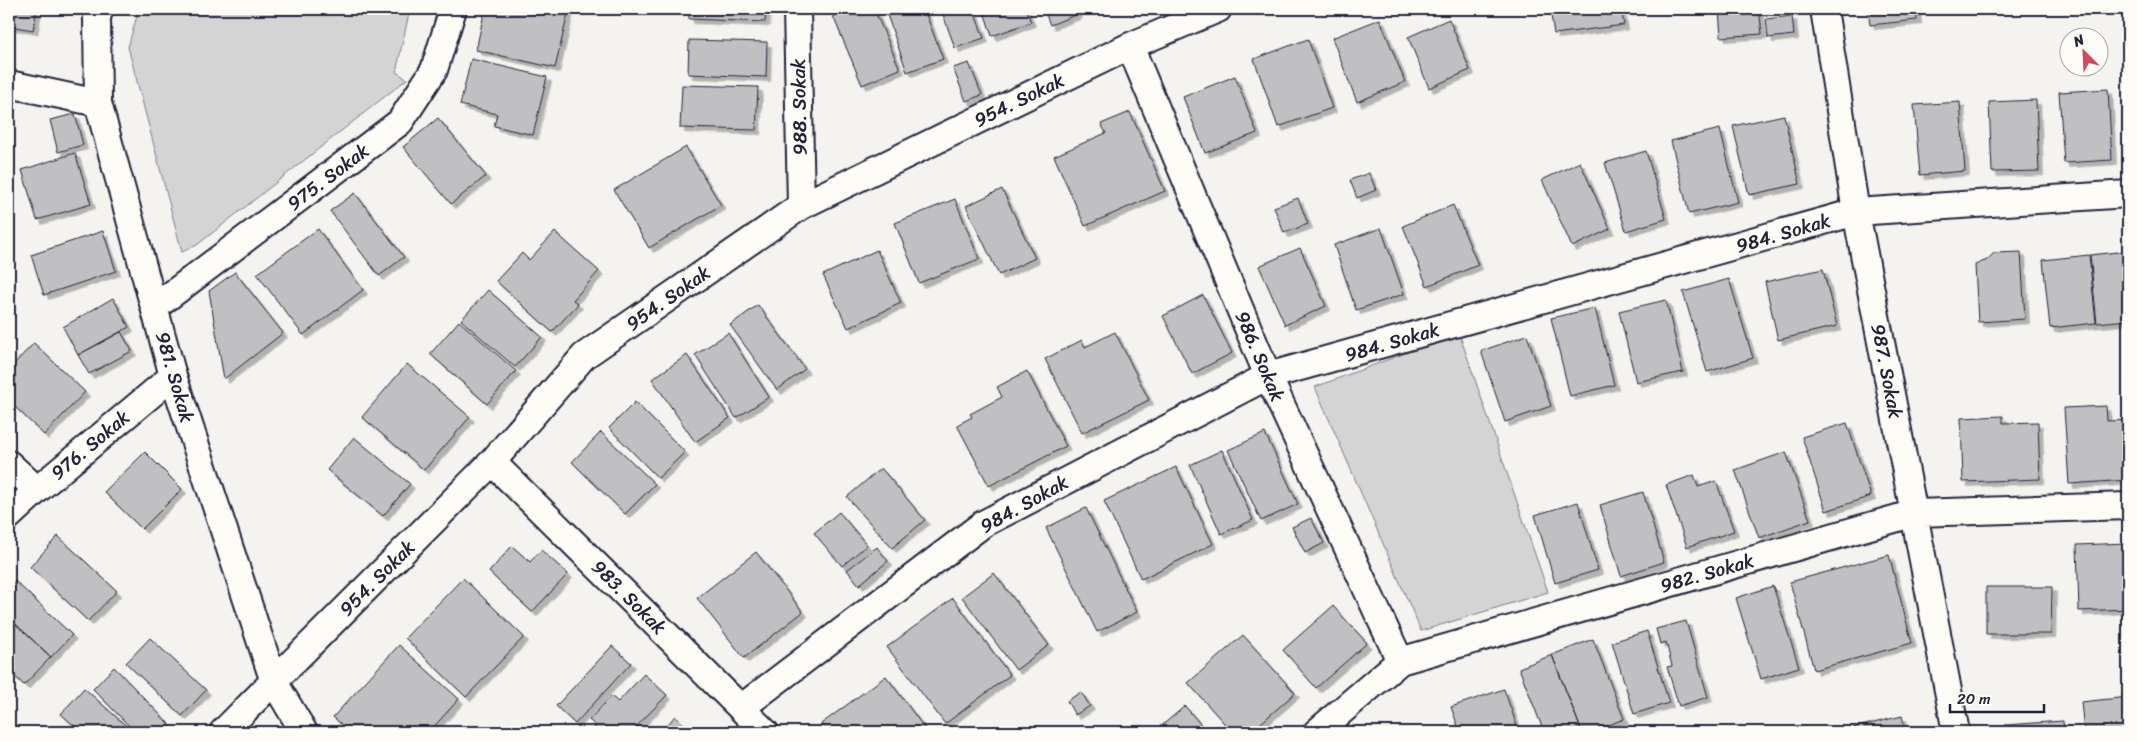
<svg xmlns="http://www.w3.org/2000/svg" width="2137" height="741" font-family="Sriracha,sans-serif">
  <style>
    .green { fill: #d5d4d5; stroke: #7c7b88 }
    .building { fill: #c0bfc2; stroke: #22223b; filter: url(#shadow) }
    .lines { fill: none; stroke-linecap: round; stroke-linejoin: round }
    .minor-casing { stroke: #22223b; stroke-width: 30 }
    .minor { stroke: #fdfcf7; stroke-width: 26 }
    .labels { text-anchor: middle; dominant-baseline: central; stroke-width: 4; stroke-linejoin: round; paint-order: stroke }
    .street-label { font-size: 19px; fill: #22223b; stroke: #fdfcf7 }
  </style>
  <defs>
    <filter id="shadow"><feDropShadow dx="4.5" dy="4.5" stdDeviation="0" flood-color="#0004"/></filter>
  </defs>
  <rect width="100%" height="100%" fill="#f4f3ef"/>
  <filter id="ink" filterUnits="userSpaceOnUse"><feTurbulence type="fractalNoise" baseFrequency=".02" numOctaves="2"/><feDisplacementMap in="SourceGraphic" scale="10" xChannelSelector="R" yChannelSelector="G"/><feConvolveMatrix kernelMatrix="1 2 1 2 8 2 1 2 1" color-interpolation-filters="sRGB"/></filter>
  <g filter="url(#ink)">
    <path class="green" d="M139 9H410L396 72 407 79 197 245 182 252 128 47Z
      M1459 333 1548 592 1421 631 1315 387Z"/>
    <path class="building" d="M9 9H37L33 30 9 26Z
      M485 9H569L555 68 476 50Z
      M689 9H766L765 22 689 19Z
      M850 9H874L900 69 862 85 833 16Z
      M885 9H924L943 59 907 72Z
      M941 9H973L984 38 955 48Z
      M983 9H1026L1031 22 992 36Z
      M1044 9H1076L1078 14 1050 25Z
      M1550 9H1621L1624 25 1554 34Z
      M1719 9H1759L1762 34 1721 37Z
      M1868 9H1916L1917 20 1870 25Z
      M1792 16 1794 35 1768 38 1766 19Z
      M1380 19 1405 82 1357 102 1332 38Z
      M1449 19 1470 70 1429 88 1408 37Z
      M1308 39 1332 108 1278 127 1254 59Z
      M689 40 767 42 766 77 688 74Z
      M471 59 547 77 533 135 494 126 497 114 460 105Z
      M969 63 982 95 966 101 953 68Z
      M1235 76 1257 133 1205 153 1183 97Z
      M682 85 758 87 756 130 680 128Z
      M2108 89 2112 160 2064 163 2059 92Z
      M2036 100 2039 171 1992 172 1989 102Z
      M1960 102 1965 171 1920 175 1914 105Z
      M1130 112 1165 191 1085 226 1054 156 1106 133 1101 124Z
      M75 114 83 145 58 152 50 120Z
      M1784 115 1800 184 1749 195 1733 126Z
      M438 118 486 176 451 204 403 147Z
      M1720 129 1738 202 1689 214 1671 141Z
      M686 147 721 205 649 248 614 190Z
      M1646 151 1666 219 1626 231 1605 163Z
      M75 153 91 204 37 220 22 170Z
      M1580 162 1610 229 1572 247 1542 180Z
      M1369 173 1376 190 1357 198 1350 180Z
      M1002 189 1035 258 999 275 966 206Z
      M355 193 404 257 379 276 330 211Z
      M1298 198 1308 224 1284 233 1274 207Z
      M955 199 979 259 919 283 895 223Z
      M1453 205 1478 265 1427 286 1403 226Z
      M1381 228 1404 294 1356 310 1334 245Z
      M318 229 363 290 303 335 257 274Z
      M103 231 116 271 44 295 31 255Z
      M555 232 599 271 573 300 578 304 552 332 496 281 522 253 529 260Z
      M1300 248 1326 306 1285 325 1259 266Z
      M877 250 901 303 848 328 823 275Z
      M2128 251V320L2097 323 2090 255Z
      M2021 252 2025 319 1978 322 1975 265 1987 260 1994 253Z
      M2089 255 2096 323 2050 328 2043 260Z
      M1823 269 1837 326 1778 340 1765 282Z
      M235 272 283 333 224 379 209 291Z
      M1729 279 1753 358 1707 372 1683 292Z
      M488 290 542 337 515 367 461 320Z
      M1203 295 1232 353 1192 374 1163 316Z
      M113 298 129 327 78 355 63 327Z
      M1666 300 1683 372 1636 382 1619 311Z
      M758 305 805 369 777 390 730 325Z
      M1595 308 1614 385 1570 396 1551 318Z
      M459 321 516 371 487 404 430 354Z
      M121 332 132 351 89 374 78 355Z
      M1115 332 1149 400 1082 433 1045 359 1082 340 1085 347Z
      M728 333 769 397 736 418 695 355Z
      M1527 335 1551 406 1505 422 1481 351Z
      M34 343 85 392 44 435 9 401V369Z
      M687 355 730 418 695 442 652 379Z
      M407 364 470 417 424 470 362 417Z
      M1027 371 1066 446 989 486 957 425 972 417 970 414 1002 397 997 387Z
      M635 402 685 452 658 478 609 428Z
      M2106 406 2107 421 2128 420V480L2069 484 2064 408Z
      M2003 416V423L2038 422 2040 479 1963 482 1961 418Z
      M1847 423 1871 496 1826 511 1802 437Z
      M601 432 655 484 625 514 572 462Z
      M1265 433 1298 504 1261 521 1228 450Z
      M354 437 410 484 383 516 327 470Z
      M1222 450 1253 520 1221 534 1190 465Z
      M145 452 182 489 142 529 104 492Z
      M1786 452 1810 520 1759 538 1735 470Z
      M1176 467 1213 544 1141 579 1104 501Z
      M881 468 925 520 892 548 847 497Z
      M1694 475 1698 487 1716 481 1734 531 1687 547 1666 485Z
      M1643 492 1664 562 1621 576 1600 505Z
      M1578 502 1598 570 1555 583 1535 515Z
      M1086 508 1137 612 1097 632 1046 528Z
      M839 512 867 545 842 566 814 533Z
      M1311 518 1324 543 1305 553 1292 527Z
      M58 536 117 591 88 621 30 567Z
      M2128 543V609L2079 611 2077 545Z
      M512 546 530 562 541 550 568 574 532 612 489 572Z
      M877 547 888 561 859 585 847 570Z
      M756 552 803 612 744 658 697 598Z
      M1889 555 1912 643 1814 670 1790 582Z
      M994 573 1049 645 1016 670 962 597Z
      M463 578 524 637 466 697 405 638Z
      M15 581 72 635 51 657 9 618V588Z
      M1773 586 1799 667 1761 679 1736 598Z
      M1986 587H2052L2051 634H1986Z
      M953 598 1010 675 945 724 887 647Z
      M1333 606 1367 643 1316 688 1283 650Z
      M9 618 51 657 24 685 9 671Z
      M1686 621 1708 697 1679 706 1667 667 1672 666 1666 642 1660 644 1656 629Z
      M1647 631 1669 703 1634 714 1612 642Z
      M1243 635 1295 693 1251 732H1232L1188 683Z
      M150 638 206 690 182 716 126 663Z
      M1593 639 1624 719 1591 732H1582L1552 655Z
      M399 645 459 699 429 732H350L333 717Z
      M612 646 631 663 575 724 556 706Z
      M1552 655 1582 732H1544L1519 668Z
      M114 667 170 725 163 732H135L93 689Z
      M644 674 667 695 631 732H590L596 726 589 720 611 696 618 702Z
      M886 676 926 730 922 732H827L821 724Z
      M84 688 133 732H81L61 714Z
      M1504 689 1519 732H1460L1451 707Z
      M1081 692 1090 706 1075 715 1067 701Z
      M2128 697V732H2084L2081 702Z
      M1185 706 1207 732H1162L1159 728Z
      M675 716 692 732H661Z
      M1902 716 1906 732H1854L1853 728Z
      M2063 721 2064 732H2006L2005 725Z"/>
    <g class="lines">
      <g class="minor-casing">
        <path id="minor" d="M100 9 97 17 98 103 173 376 274 682 304 732
          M797 9 801 206
          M1824 9 1856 212 1956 732
          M1130 46 1268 376 1400 661
          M9 84 98 103
          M155 307 400 122 434 70 453 9
          M492 462 765 732
          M9 464 37 490
          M9 516 37 490 173 376
          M741 708 983 524 1268 376 1856 212 2128 194
          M223 732 492 462 584 356 801 206 1130 46 1218 9
          M1317 732 1400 661 1915 513 2128 506"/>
      </g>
      <use href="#minor" class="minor"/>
    </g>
  </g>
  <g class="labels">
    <g class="street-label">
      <text transform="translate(1019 100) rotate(-26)">954. Sokak</text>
      <text transform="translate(799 107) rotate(-91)">988. Sokak</text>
      <text transform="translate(328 177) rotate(-37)">975. Sokak</text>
      <text transform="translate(1783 233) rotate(-16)">984. Sokak</text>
      <text transform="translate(668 298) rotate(-35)">954. Sokak</text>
      <text transform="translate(1392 342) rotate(-16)">984. Sokak</text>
      <text transform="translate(1260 356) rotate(67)">986. Sokak</text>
      <text transform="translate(1887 371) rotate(79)">987. Sokak</text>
      <text transform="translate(175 377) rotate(74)">981. Sokak</text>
      <text transform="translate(90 445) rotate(-40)">976. Sokak</text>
      <text transform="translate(1024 504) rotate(-29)">984. Sokak</text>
      <text transform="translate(1707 573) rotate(-16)">982. Sokak</text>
      <text transform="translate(377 578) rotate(-45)">954. Sokak</text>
      <text transform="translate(629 597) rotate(45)">983. Sokak</text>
    </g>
  </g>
  <rect width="2137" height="741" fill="none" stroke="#fdfcf7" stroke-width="30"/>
  <rect x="15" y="15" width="2107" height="711" fill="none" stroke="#22223b" stroke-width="2" filter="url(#ink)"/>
  <g transform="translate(2084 52) rotate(336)"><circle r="24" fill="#fdfcf7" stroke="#a5a5ac"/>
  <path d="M0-4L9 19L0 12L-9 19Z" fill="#d1495b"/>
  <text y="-8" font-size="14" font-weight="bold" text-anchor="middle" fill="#22223b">N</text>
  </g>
  <path d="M1950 704v8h94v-8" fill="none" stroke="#22223b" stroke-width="2.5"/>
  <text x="1957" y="704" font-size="15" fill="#22223b" stroke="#fdfcf7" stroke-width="4" paint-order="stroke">20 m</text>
</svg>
